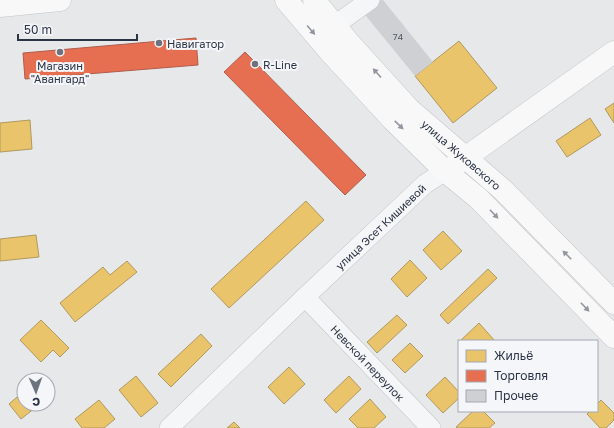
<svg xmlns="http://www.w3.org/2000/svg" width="614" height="428" font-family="'Golos Text',sans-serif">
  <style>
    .homes { fill: #e9c46a; stroke: #b0995f }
    .shops { fill: #e76f51; stroke: #af5d4d }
    .building { fill: #ced0d3 }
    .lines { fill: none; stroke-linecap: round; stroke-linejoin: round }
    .minor-casing { stroke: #c4c6c8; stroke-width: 20 }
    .major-casing { stroke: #c2c5c8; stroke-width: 23 }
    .minor { stroke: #f5f6f7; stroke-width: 19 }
    .major { stroke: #f8f8f8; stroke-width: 22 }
    .oneway { fill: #92969e }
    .poi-dot { fill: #6c737f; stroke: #f4f6f9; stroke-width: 1.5 }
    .labels { text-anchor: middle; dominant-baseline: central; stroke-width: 4; stroke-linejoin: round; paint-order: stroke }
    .number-label { font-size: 9px; fill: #545c69 }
    .poi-label { font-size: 11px; fill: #2b3445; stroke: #f4f6f9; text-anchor: start }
    .street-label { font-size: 11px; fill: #2b3445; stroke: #f4f6f9 }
  </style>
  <rect width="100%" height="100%" fill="#e6e8ea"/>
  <path class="homes" d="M459 41 497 88 453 123 415 76Z
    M614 103V123L605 109Z
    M590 118 601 135 567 157 556 141Z
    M30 120 32 149 0 152V123Z
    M306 201 324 220 229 308 211 289Z
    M443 231 462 251 441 270 423 250Z
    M36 235 39 257 0 261V239Z
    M410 260 427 278 407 297 391 279Z
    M127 261 137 272 75 322 60 303 103 267 110 275Z
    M488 269 497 278 448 324 440 315Z
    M397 315 407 325 377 353 367 342Z
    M41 320 69 348 60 357 53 350 41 362 20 340Z
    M479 323 495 341H460Z
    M201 334 212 346 171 387 158 374Z
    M410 343 423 356 405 373 392 360Z
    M289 367 305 384 284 404 268 387Z
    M136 376 158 403 141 417 119 390Z
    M349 376 361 389 336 413 324 400Z
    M445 377 459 392V398L443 413 426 395Z
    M24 391V404H40L21 419 9 404Z
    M370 399 386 417 374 428H358L349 419Z
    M99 400 115 419 104 428H82L75 419Z
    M601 400 614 413V420L606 428H600L587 414 590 411H597V404Z
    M473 411H483L495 423 489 428H458L456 427Z
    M234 422 240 428H227Z"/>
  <path class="shops" d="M196 38 198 65 25 79 23 53Z
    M245 52 366 175 345 195 224 72Z"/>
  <path class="building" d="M376 0H383L433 62 415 76 362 11Z"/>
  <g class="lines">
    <g class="minor-casing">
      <g id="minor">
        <path d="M335 25 370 0"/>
        <path id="s1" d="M305 297 431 428"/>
        <path id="s2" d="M169 428 305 297 425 184 445 171"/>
      </g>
    </g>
    <g class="major-casing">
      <g id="major">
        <path d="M286 0 332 54 393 120 445 171 478 198 614 337"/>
        <path id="s3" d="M314 0 350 44 409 109 503 190 614 303"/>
        <path d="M0 6 60 0"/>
        <path d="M455 165 614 52"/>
      </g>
    </g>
    <use href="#minor" class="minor"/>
    <use href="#major" class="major"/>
  </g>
  <defs><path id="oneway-solid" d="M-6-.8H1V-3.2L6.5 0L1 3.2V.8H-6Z"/></defs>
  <g class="oneway">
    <use href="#oneway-solid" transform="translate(311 30) rotate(49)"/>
    <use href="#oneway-solid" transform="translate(377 73) rotate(-132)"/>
    <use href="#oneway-solid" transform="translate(399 125) rotate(44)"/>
    <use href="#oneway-solid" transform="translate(494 214) rotate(46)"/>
    <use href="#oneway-solid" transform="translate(567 255) rotate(-135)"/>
    <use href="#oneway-solid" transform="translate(585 307) rotate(46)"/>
  </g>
  <g class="poi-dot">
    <circle cx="159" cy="43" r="4"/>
    <circle cx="60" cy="52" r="4"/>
    <circle cx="255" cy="64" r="4"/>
  </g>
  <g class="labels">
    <g class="number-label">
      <text x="398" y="36">74</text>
    </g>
    <g class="poi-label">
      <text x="167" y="43">Навигатор</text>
      <text x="263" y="64">R-Line</text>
      <text x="60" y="65" text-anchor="middle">Магазин<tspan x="60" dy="13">"Авангард"</tspan></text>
    </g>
    <g class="street-label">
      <text stroke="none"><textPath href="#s3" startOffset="214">улица Жуковского</textPath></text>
      <text stroke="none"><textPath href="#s2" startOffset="292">улица Эсет Кишиевой</textPath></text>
      <text stroke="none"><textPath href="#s1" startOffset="91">Невской переулок</textPath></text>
    </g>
  </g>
  <rect x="458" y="340" width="140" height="72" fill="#f4f6f9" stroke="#a4a8b1"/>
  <rect x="466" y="350" width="20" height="12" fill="#e9c46a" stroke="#a4a8b1"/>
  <text x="494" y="360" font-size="12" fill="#2b3445">Жильё</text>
  <rect x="466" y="370" width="20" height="12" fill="#e76f51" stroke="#a4a8b1"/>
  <text x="494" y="380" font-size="12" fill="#2b3445">Торговля</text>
  <rect x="466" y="390" width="20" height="12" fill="#ced0d3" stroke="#a4a8b1"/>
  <text x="494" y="400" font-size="12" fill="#2b3445">Прочее</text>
  <g transform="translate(36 392) rotate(178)"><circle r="19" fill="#f4f6f9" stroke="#a4a8b1"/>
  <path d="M0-3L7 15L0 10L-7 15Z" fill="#6c737f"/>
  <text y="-6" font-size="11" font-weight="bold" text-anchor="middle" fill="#2b3445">С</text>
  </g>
  <path d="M18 34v6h119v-6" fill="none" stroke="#2b3445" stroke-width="2"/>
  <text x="24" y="34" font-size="12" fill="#2b3445" stroke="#f4f6f9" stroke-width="3" paint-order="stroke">50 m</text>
</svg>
